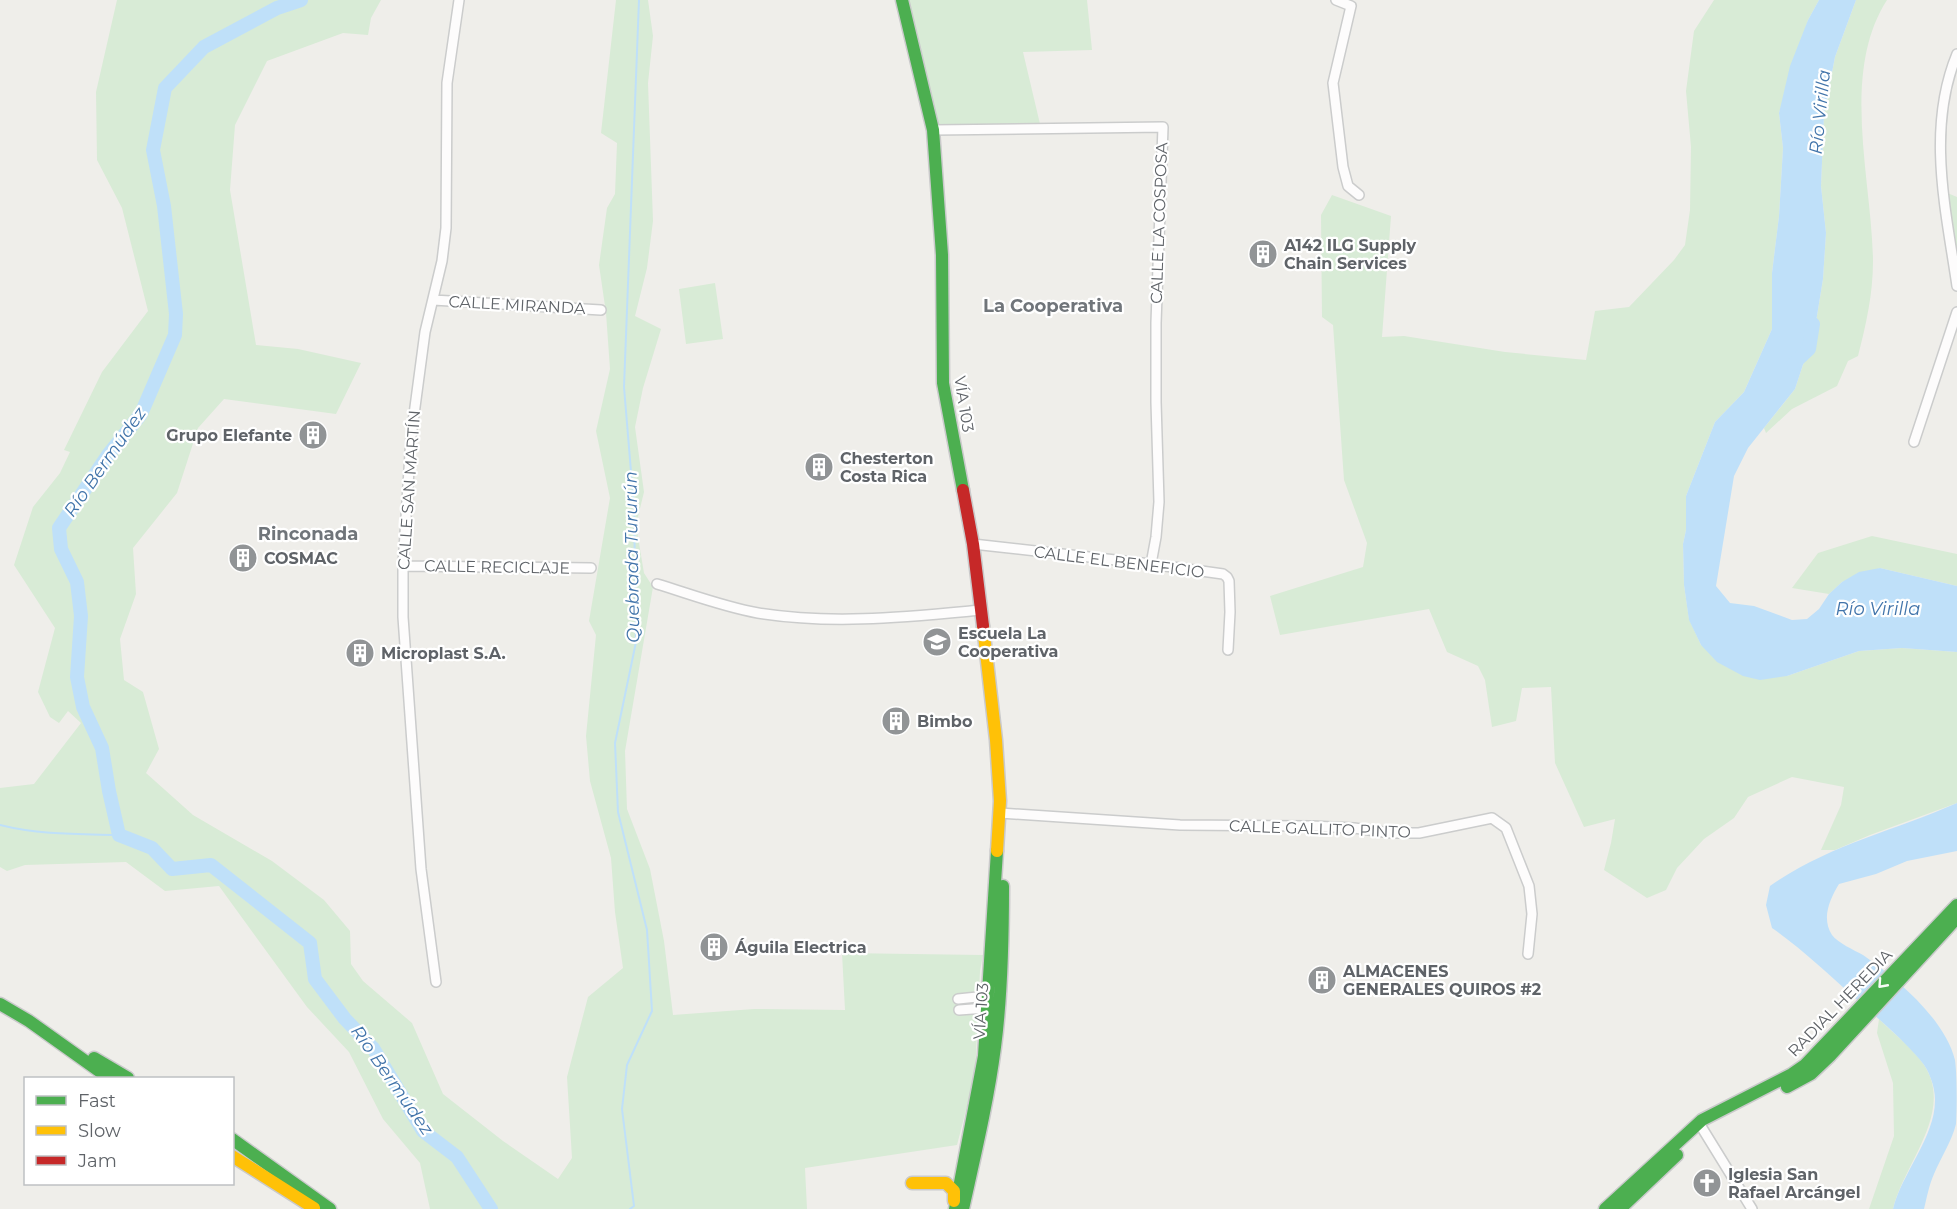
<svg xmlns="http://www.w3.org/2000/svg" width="1957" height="1209" font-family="Montserrat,sans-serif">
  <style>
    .green { fill: #d8ebd6 }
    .water { fill: #bfe0f9 }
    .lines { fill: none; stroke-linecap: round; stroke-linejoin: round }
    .stream { stroke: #bfe0f9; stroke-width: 2 }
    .river { stroke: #bfe0f9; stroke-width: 14 }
    .street-casing { stroke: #cbcccc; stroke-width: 12 }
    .fast-casing { stroke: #cacacb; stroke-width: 15 }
    .slow-casing { stroke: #cacacb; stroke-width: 15 }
    .jam-casing { stroke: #cacacb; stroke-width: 15 }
    .street { stroke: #fdfcfc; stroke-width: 9 }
    .fast { stroke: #4caf50; stroke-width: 12 }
    .slow { stroke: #ffc107; stroke-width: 12 }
    .jam { stroke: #c62828; stroke-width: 12 }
    .oneway { stroke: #f6fbf6 }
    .labels { text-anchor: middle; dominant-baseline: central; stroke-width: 4.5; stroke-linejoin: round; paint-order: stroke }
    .street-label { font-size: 16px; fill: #5f6368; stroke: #fff }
    .poi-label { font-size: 16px; font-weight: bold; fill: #5f6368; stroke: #fff; text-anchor: start }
    .water-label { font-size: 18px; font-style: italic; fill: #4174aa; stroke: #fff }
    .neighbourhood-label { font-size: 18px; font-weight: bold; fill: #70757a; stroke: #fff }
  </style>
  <rect width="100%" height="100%" fill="#efeeea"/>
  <path class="green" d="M117 0H381L371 18 368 35 343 33 267 61 235 125 230 190 256 345 298 349 361 363 336 414 224 399 198 428 177 493 133 548 136 594 120 639 124 680 143 692 159 749 146 773 193 815 272 861 324 900 350 931 351 964 363 981 412 1023 443 1094 503 1141 558 1179 572 1158 567 1077 588 997 623 968 615 912 611 858 590 781 586 736 596 635 589 621 610 498 596 431 610 369 606 313 599 265 607 208 615 194 617 143 601 133 616 0H648L653 36 648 83 653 221 647 268 635 316 661 329 643 388 635 427 644 492 636 525 644 573 653 587 625 751 627 809 650 869 664 941 673 1015 754 1009 845 1010 842 953 983 955 980 971 975 1075 957 1145 805 1168 807 1209H430L420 1163 383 1119 349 1052 307 1007 219 886 165 891 126 862 25 865 7 871 0 867V788L34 784 81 723 68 711 59 723 50 717 38 692 55 628 14 565 33 507 60 473 70 452 64 450 102 372 148 311 122 208 97 160 96 92Z
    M906 0H1087L1092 50 1023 52 1040 124 937 126Z
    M1714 0H1819L1808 20 1779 113 1783 148 1779 216 1772 273V329L1744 392 1715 422 1686 496V530L1683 544 1684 585 1689 619 1701 645 1787 676 1859 651 1902 648 1957 652V803L1870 835 1835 850H1821L1841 805 1844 787 1792 777 1748 797 1734 818 1704 839 1677 868 1666 890 1647 898 1604 870 1611 843 1615 819 1584 827 1555 763 1551 687 1522 688 1516 721 1492 727 1485 680 1478 666 1447 652 1429 609 1280 635 1270 596 1363 567 1367 543 1344 480 1333 325 1322 317 1321 215 1332 195 1391 216 1382 337 1404 336 1505 352 1586 360 1595 311 1629 307 1674 260 1685 245 1690 210 1691 147 1686 91 1694 31Z
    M1856 0H1887C1840 73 1872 180 1873 261 1873 294 1866 325 1858 356L1848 361 1837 386 1792 409 1766 433 1764 428 1795 389 1815 328 1823 279 1826 233 1821 186 1824 114 1835 57Z
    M1945 192 1957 197V264Z
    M715 283 723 339 686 344 679 289Z
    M1872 536 1957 554V586L1880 568 1842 582 1829 594 1792 588 1818 553Z
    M1879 1019C1893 1033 1910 1046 1922 1062 1957 1110 1904 1162 1893 1209H1869L1894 1136 1893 1083 1877 1033Z"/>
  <path class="water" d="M1819 0H1856L1835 57 1824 114 1821 186 1826 233 1823 279 1815 328 1795 389 1748 448 1734 476 1716 586 1730 603 1754 606 1792 620 1807 619 1819 609 1829 594 1842 582 1859 572 1880 568 1957 586V652L1902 648 1859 651 1787 676 1760 680 1743 676 1717 662 1701 645 1689 620 1684 585 1683 544 1686 530V496L1715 422 1744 392 1772 329V273L1779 216 1783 148 1779 113 1790 66 1808 20Z
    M1957 803V851L1907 861 1876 874 1839 884C1830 899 1821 918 1832 935 1838 943 1854 950 1863 955 1896 978 1945 1019 1955 1060 1957 1075 1957 1108 1956 1124 1952 1141 1941 1157 1934 1174 1929 1185 1927 1197 1924 1209H1893C1902 1173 1936 1136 1935 1099 1935 1087 1929 1070 1921 1061 1902 1038 1877 1018 1855 998 1828 974 1802 949 1772 928L1766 905 1770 886C1828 845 1894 831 1957 803Z"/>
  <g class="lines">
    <path class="stream" d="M0 825C39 835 79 834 119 835
      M630 1209 634 1206 622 1109 627 1065 652 1011 647 930 618 812 615 743 636 642 634 508 624 387 639 0"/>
    <path class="river" d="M301 0 277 8 204 47 165 88 153 150 164 206 176 314 175 335 141 414 108 455 59 528 61 549 77 582 81 616 77 677 83 707 102 748 109 791 119 835 152 848 172 869 211 865 310 943 315 979 345 1019 373 1048 423 1131 457 1157 491 1209
      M1793 364 1809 349 1813 324"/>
    <g class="street-casing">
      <path id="street" d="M1336 0 1351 6 1333 83 1343 167 1348 186 1359 195
        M1957 54C1926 129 1946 210 1957 286
        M933 130 1163 127 1156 323V402L1159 502 1156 537 1151 564
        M433 300 601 310
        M1914 442 1957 312
        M973 544 1151 564 1223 574 1227 577 1229 581 1230 612 1228 650
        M403 566 591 568
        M657 584C690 594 724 607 758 613 833 625 906 617 981 610
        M1000 813 1180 825 1312 826 1354 828 1391 833H1419L1492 818 1506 828 1529 886 1532 914 1528 954
        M436 982 421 869 403 617V566L411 437 425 332 442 261 446 228 447 83 459 0
        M958 999 987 996
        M959 1010 986 1008
        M1699 1123 1752 1209"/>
    </g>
    <g class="fast-casing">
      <path id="fast" d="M902 0 933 130 942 255 943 383 963 490
        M0 1004 29 1021 109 1078
        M94 1058 128 1078
        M1787 1087 1811 1074 1830 1056 1957 918
        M232 1139 330 1209
        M955 1209 984 1056 997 851
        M963 1209C975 1155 988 1101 995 1047 1002 994 1003 939 1003 886
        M1605 1209 1702 1120 1792 1074 1805 1065 1957 905
        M1620 1209 1677 1155"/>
    </g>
    <g class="slow-casing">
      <path id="slow" d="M983 626 996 740 1000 801 997 851
        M232 1156 314 1208
        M912 1183H946L954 1191V1201"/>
    </g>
    <g class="jam-casing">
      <path id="jam" d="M963 490 973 544 983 626"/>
    </g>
    <use href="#street" class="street"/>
    <use href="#fast" class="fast"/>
    <use href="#slow" class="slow"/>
    <use href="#jam" class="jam"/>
  </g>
  <defs><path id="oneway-chevron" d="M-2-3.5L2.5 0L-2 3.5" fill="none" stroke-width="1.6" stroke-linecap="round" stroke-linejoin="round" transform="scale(1.5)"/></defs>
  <use class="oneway" href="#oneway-chevron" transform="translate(1882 984) rotate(132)"/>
  <defs>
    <g id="building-disc" transform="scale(1.5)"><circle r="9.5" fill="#919496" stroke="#fff"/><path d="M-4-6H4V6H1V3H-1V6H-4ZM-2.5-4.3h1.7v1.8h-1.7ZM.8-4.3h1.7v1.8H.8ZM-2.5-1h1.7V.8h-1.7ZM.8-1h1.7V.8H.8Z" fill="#fff"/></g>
    <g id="school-disc" transform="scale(1.5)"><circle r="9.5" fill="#919496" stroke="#fff"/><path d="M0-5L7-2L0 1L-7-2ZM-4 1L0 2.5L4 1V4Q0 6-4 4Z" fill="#fff"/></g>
    <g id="church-disc" transform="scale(1.5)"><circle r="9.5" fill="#919496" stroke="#fff"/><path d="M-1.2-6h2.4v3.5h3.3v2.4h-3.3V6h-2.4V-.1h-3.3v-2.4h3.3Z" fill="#fff"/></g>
  </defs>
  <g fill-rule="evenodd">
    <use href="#building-disc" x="1263" y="254"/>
    <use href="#building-disc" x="313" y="435"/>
    <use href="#building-disc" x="819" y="467"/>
    <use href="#building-disc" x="243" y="558"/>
    <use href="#school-disc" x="937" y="642"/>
    <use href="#building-disc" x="360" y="653"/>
    <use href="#building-disc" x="896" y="721"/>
    <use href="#building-disc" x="714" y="947"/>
    <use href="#building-disc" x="1322" y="980"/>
    <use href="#church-disc" x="1707" y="1183"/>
  </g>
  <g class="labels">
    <g class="street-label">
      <text transform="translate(1159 223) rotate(-88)">CALLE LA COSPOSA</text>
      <text transform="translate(517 305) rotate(3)">CALLE MIRANDA</text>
      <text transform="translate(964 404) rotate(81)">VÍA 103</text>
      <text transform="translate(409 490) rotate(-86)">CALLE SAN MARTÍN</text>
      <text transform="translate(1119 562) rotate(7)">CALLE EL BENEFICIO</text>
      <text transform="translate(497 567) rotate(1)">CALLE RECICLAJE</text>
      <text transform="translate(1320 829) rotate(2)">CALLE GALLITO PINTO</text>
      <text transform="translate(1840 1003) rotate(-46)">RADIAL HEREDIA</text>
      <text transform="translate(981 1011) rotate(-86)">VÍA 103</text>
    </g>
    <g class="poi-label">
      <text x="1284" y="245">A142 ILG Supply<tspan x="1284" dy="18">Chain Services</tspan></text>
      <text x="292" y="435" text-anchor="end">Grupo Elefante</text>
      <text x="840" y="458">Chesterton<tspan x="840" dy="18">Costa Rica</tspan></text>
      <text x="264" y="558">COSMAC</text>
      <text x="958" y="633">Escuela La<tspan x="958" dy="18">Cooperativa</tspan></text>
      <text x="381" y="653">Microplast S.A.</text>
      <text x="917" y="721">Bimbo</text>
      <text x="735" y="947">Águila Electrica</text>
      <text x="1343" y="971">ALMACENES<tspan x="1343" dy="18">GENERALES QUIROS #2</tspan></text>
      <text x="1728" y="1174">Iglesia San<tspan x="1728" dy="18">Rafael Arcángel</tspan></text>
    </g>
    <g class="water-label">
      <text transform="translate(1820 112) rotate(-84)">Río Virilla</text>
      <text transform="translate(105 462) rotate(-55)">Río Bermúdez</text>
      <text transform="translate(632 557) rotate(-91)">Quebrada Tururún</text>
      <text x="1878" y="609">Río Virilla</text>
      <text transform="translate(392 1080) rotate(55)">Río Bermúdez</text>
    </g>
    <g class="neighbourhood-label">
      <text x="1053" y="306">La Cooperativa</text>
      <text x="308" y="534">Rinconada</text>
    </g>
  </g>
  <rect x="24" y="1077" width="210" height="108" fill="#ffffff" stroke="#bfc1c3" stroke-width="1.5"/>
  <rect x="36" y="1096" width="30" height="9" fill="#4caf50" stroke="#bfc1c3" stroke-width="1.5"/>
  <text x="78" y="1107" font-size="18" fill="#5f6368">Fast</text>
  <rect x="36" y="1126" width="30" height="9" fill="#ffc107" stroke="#bfc1c3" stroke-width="1.5"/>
  <text x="78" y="1137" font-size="18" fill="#5f6368">Slow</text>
  <rect x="36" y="1156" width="30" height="9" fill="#c62828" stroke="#bfc1c3" stroke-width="1.5"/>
  <text x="78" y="1167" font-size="18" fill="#5f6368">Jam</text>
</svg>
